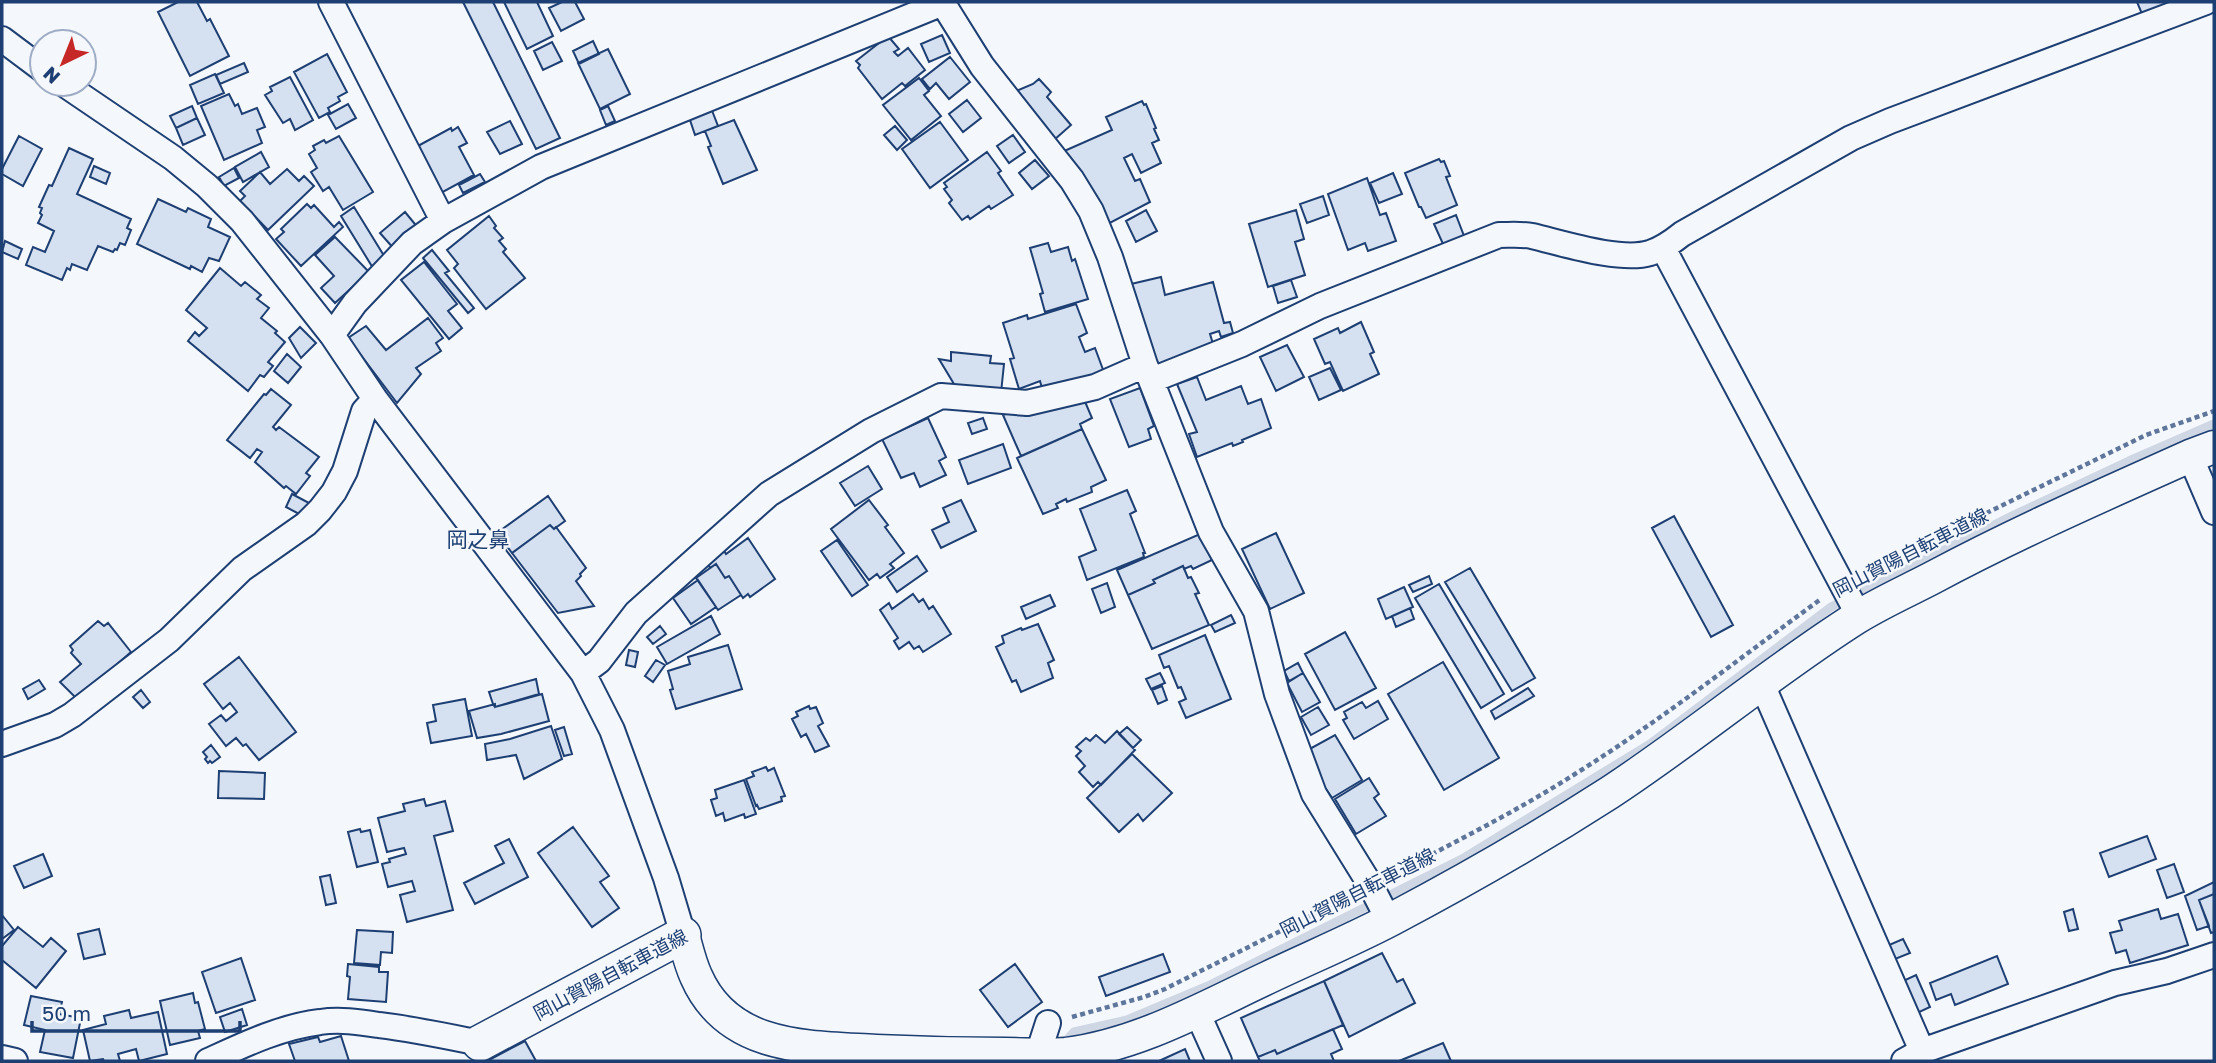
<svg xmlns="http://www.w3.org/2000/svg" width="2216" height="1063" font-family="'Golos Text','Noto Sans JP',sans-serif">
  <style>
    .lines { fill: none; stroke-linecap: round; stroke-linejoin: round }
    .stream { stroke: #cfd7e4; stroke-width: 9 }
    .building { fill: #d5e0f0; stroke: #1d3f73; stroke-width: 2 }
    .minor-casing { stroke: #1d3f73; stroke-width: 28 }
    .tertiary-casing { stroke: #1d3f73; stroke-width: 35 }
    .secondary-casing { stroke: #1d3f73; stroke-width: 38 }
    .path { stroke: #5e769c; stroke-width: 4.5; stroke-dasharray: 5 3.5; stroke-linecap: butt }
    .minor { stroke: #f4f7fb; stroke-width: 24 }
    .tertiary { stroke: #f4f7fb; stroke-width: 32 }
    .secondary { stroke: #f4f7fb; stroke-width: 35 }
    .labels { text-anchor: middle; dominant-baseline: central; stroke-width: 5; stroke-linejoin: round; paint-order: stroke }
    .street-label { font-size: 19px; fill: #1d3f73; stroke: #f4f7fb }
    .neighbourhood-label { font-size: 21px; fill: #1d3f73; stroke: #f4f7fb }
  </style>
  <rect width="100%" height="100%" fill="#f4f7fb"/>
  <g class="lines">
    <path class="stream" d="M1062 1045 1074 1032 1127 1020 1208 986 1462 859 1650 744 1831 607 2012 516 2129 461 2214 424"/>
  </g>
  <path class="building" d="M178 2H197L207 21 210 19 229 56 190 76 158 12Z
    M463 2H493L560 138 536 149Z
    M504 2H537L553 36 527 49Z
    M562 2H575L584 19 561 31 549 8Z
    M2137 2H2172L2142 14Z
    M942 35 950 53 929 62 921 44Z
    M888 36 899 49 894 52 898 56 908 48 925 70 905 86 902 83 882 99 858 68 860 65 856 61Z
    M593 41 599 54 579 64 573 51Z
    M552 42 562 61 543 70 534 51Z
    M608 49 630 94 600 109 578 63Z
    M327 54 347 92 338 97 340 101 328 108 330 112 319 118 294 72Z
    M950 57 970 82 949 99 936 83 930 89 922 79Z
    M244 63 248 72 220 84 216 75Z
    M215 74 224 93 198 104 190 85Z
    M290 77 313 120 295 130 290 119 283 123 265 95 272 91 270 87Z
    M919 78 929 91 924 95 941 116 911 140 883 105Z
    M1039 79 1051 92 1047 97 1071 125 1054 140 1014 92 1033 84Z
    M229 94 235 106 238 104 242 114 257 108 265 127 257 130 262 143 224 160 201 106Z
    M967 100 981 118 963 132 949 114Z
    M1142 101 1144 105 1146 104 1156 128 1154 129 1159 140 1152 143 1161 163 1141 173 1132 154 1124 158 1135 181 1140 179 1150 202 1104 226 1062 152 1112 130 1106 117Z
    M348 104 356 118 336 129 328 115Z
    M192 106 197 118 176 128 170 116Z
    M608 106 615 121 606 125 600 110Z
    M711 108 718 126 695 135 689 117Z
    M197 118 205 135 183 145 176 128Z
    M734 120 757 170 723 184 708 147 711 146 705 131Z
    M510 121 522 144 500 154 487 132Z
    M940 122 968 160 930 188 902 149Z
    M895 126 907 140 897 150 884 135Z
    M458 127 467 143 459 147 474 175 441 193 416 147 451 128 452 131Z
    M1013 135 1025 152 1009 163 997 146Z
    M19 136 42 149 23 186 2 174V169Z
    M339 136 373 192 343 210 329 187 323 191 311 172 317 168 309 154 315 150 313 146 324 140 326 143Z
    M69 148 93 159 77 194 131 219 127 228 131 230 125 245 120 243 117 250 115 249 113 252 98 246 87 270 72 264 70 270 67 268 62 280 26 265 33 247 45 252 54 231 38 223 42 215 40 213 42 208 39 207 49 185 52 186Z
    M261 152 269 167 243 182 235 167Z
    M987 152 1001 171 998 173 1013 195 991 209 989 206 970 219 968 216 962 220 949 203 952 200 944 189 947 187 944 183Z
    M1439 159 1441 162 1444 161 1450 176 1446 177 1457 205 1426 218 1421 207H1419L1405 173Z
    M1035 160 1049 176 1032 189 1019 173Z
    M94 166 110 173 106 184 90 177Z
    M234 168 239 178 224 186 219 177Z
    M287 169 299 181 304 176 314 186 268 230 240 201 245 196 240 191 260 172 270 184Z
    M1393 173 1402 194 1379 203 1370 183Z
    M480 174 485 182 463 193 459 185Z
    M1367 178 1380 215 1386 213 1396 241 1368 251 1365 243 1348 250 1328 194Z
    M1323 196 1329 215 1307 223 1300 204Z
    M158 199 186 212 188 208 211 219 208 227 230 237 219 261 209 258 202 272 191 266 190 269 137 244Z
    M307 204 311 208 314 205 334 227 339 222 343 227 301 266 276 239 284 232 281 229Z
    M354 207 386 259 373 268 341 216Z
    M1146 210 1157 231 1136 242 1126 221Z
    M1296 210 1304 239 1295 242 1305 275 1268 287 1249 224Z
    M405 212 419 229 395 250 380 233Z
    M1456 215 1464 236 1443 244 1434 224Z
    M489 216 496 226 494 228 503 238 499 241 506 249 503 252 525 278 486 309 454 268 458 264 447 250Z
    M335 237 369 272 335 303 321 288 334 276 315 255Z
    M5 241 22 249 18 259 2 252Z
    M1048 243 1051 252 1068 247 1072 261 1075 259 1088 299 1045 312 1040 294 1043 293 1030 248Z
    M432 250 449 271 445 273 474 308 468 313 423 258Z
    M424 262 457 304 448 311 462 328 449 339 401 280Z
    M220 268 241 286 245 282 261 295 257 299 269 308 261 318 277 331 275 333 285 342 268 362 273 366 264 377 260 375 248 391 188 341 195 332 199 336 207 328 186 310Z
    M1161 277 1165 295 1213 282 1224 323 1230 322 1233 333 1221 337 1219 331 1210 334 1213 344 1155 366 1131 284Z
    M1291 280 1297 297 1278 303 1273 286Z
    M1076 304 1087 333 1079 337 1085 352 1095 348 1105 375 1044 395 1040 381 1019 389 1010 359 1014 358 1003 323 1027 315 1028 319Z
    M428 318 443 338 436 343 441 351 416 368 421 374 397 403 348 338 366 326 386 350Z
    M1361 322 1374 352 1370 354 1379 374 1343 391 1330 362 1325 364 1314 339 1338 328 1340 333Z
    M300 327 316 343 301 358 289 338Z
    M1287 345 1304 377 1276 391 1260 357Z
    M951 352 991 356 990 363 1004 364 1001 393 957 389 939 359 951 361Z
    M287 354 301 367 288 383 274 371Z
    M1330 368 1341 390 1319 400 1309 377Z
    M1197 377 1206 400 1241 386 1248 404 1261 399 1271 428 1242 440 1243 442 1233 446 1232 443 1197 457 1189 434 1197 432 1177 384Z
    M1140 388 1154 426 1148 429 1151 439 1129 447 1110 399Z
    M271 389 291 405 273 427 276 430 279 427 319 457 306 473 310 476 296 494 286 486 284 488 255 462 262 452 257 449 250 458 227 440 264 394 266 395Z
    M1083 397 1092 418 1080 424 1082 429 1021 456 1003 415 1021 408Z
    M928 418 946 457 939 461 946 475 920 487 914 473 901 478 882 439Z
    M983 418 987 429 972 434 968 423Z
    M1082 429 1106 480 1091 487 1092 492 1067 502 1066 499 1056 504 1058 508 1043 514 1017 458Z
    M1003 444 1011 468 968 484 959 460Z
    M868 466 882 489 855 506 840 483Z
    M1127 490 1136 511 1130 514 1145 553H1143L1144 557 1087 580 1079 557 1096 550 1080 509Z
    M292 494 309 503 303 516 286 507Z
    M548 496 565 521 554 529 550 525 512 553 497 533Z
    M869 500 888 525 885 527 904 553 890 564 894 568 880 578 877 574 869 580 831 529Z
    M961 500 976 531 941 548 932 530 949 522 943 508Z
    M1674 516 1733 625 1711 637 1652 528Z
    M550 525 554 529 556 527 586 568 580 574 581 576 576 581 594 606 558 613 512 553Z
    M1276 533 1304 593 1270 609 1242 549Z
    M1200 534 1212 560 1193 569 1191 566 1184 569 1183 566 1153 580 1155 583 1128 595 1117 570Z
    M748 538 775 579 750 597 748 594 743 598 729 576 725 578 716 564 710 568 707 562 724 551 726 554Z
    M837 540 868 585 852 596 821 551Z
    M917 556 927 571 897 592 887 577Z
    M716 564 725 578 729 576 741 595 718 610 696 578Z
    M1183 566 1188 578 1191 577 1199 593 1195 594 1209 625 1152 649 1128 595 1155 583 1153 580Z
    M1470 568 1535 678 1512 691 1445 582Z
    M1429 576 1432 584 1413 592 1409 585Z
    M698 580 716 607 691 624 673 598Z
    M1107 583 1115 607 1101 613 1092 589Z
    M1439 584 1504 694 1481 708 1415 598Z
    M1404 587 1413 607 1386 619 1378 599Z
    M913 594 919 602 923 599 929 609 933 606 951 634 923 652 919 646 914 649 909 642 899 649 894 641 898 638 880 610 889 603 892 609Z
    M1050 595 1055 606 1026 619 1021 607Z
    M1410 608 1414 619 1396 627 1392 616Z
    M1231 615 1235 623 1215 632 1211 625Z
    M711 616 720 634 667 664 657 647Z
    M98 621 104 626 108 623 131 652 77 699 60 682 81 664 71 653 73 650 70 646Z
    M1038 624 1054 660 1048 663 1053 678 1021 692 1016 680 1012 682 996 647 1004 643 1002 636 1021 628 1022 630Z
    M660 626 666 634 653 644 647 637Z
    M1345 632 1376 688 1335 710 1305 654Z
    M1205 635 1231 699 1186 718 1179 702 1186 699 1181 687 1178 688 1169 666 1164 668 1159 655Z
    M728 645 742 689 676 709 670 690 673 689 668 671 690 664 688 657Z
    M629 650 638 652 635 667 626 665Z
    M239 657 296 732 259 760 246 744 243 746 236 738 226 746 209 724 221 715 226 721 237 712 230 703 223 709 204 684Z
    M656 660 665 665 653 682 645 676Z
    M1443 662 1499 758 1444 790 1388 694Z
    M1298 663 1303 673 1289 681 1284 671Z
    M1160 673 1165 683 1151 689 1146 679Z
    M1303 673 1320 702 1302 712 1287 683Z
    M536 679 539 694 495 707 493 704 489 692Z
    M39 680 45 689 28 699 23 689Z
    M1162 686 1167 700 1158 704 1152 690Z
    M1528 688 1534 696 1495 719 1491 711Z
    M141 690 150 702 143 708 133 697Z
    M542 694 549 721 501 734 477 738 469 711 495 704V707Z
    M465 699 472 736 431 743 427 723 436 721 433 705Z
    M1378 701 1388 719 1354 739 1343 720 1347 718 1344 712 1362 702 1366 708Z
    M809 706 810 709 816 707 823 723 818 726 829 746 815 752 806 734 801 737 792 719 798 716 796 712Z
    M1318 707 1329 725 1311 735 1301 717Z
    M551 726 562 759 524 779 516 755 487 760 485 744 510 739Z
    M564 727 572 754 564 756 555 730Z
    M1127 727 1141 740 1133 748 1119 734Z
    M1117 731 1135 750 1101 785 1098 782 1093 787 1079 772 1085 766 1076 756 1081 751 1076 747 1086 738 1090 741 1096 735 1105 743Z
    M1335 735 1362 780 1332 798 1326 789H1324L1306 751Z
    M211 745 220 757 212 763 210 761 208 763 205 759 207 757 203 752Z
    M1132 754 1172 793 1143 821 1138 814 1119 832 1087 798Z
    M766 767 768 771 774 768 785 796 781 797 782 801 759 809 757 805 756 806 746 779 754 776 752 772Z
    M219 771 265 773 264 799 218 798Z
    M1369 778 1379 794 1374 798 1386 816 1356 834 1335 799Z
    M744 780 756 814 745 818 744 814 725 821 723 813 716 816 711 800 717 798 715 790Z
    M424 799 426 806 445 801 453 831 434 836 453 910 407 922 400 895 415 891 412 881 388 887 382 864 390 862 389 859 406 854 404 848 387 852 378 818 405 811 403 804Z
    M573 827 609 876 600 882 619 908 592 927 538 853Z
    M360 829 361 832 370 830 378 862 357 867 348 832Z
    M2147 836 2156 859 2109 877 2100 853Z
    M509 839 528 877 475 904 464 883 504 863 495 846Z
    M43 854 52 876 24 888 14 866Z
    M2174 864 2184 892 2167 898 2157 870Z
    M330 875 336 903 326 905 320 877Z
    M2214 882V894L2199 900 2209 926 2197 930 2185 896Z
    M2214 894V932L2211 933 2199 900Z
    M2073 909 2078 929 2069 931 2064 912Z
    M2158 909 2161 919 2178 914 2188 945 2130 963 2126 950 2116 953 2110 933 2122 930 2119 921Z
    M2 915 14 930 2 939Z
    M18 927 43 947 51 938 66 951 36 988 2 960V946Z
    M99 929 105 954 84 959 78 934Z
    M357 930 393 932 392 953 381 952 380 965 354 963Z
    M1903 939 1910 953 1895 959 1889 945Z
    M1382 953 1397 982 1403 979 1415 1003 1349 1037 1324 981Z
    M1163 954 1170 972 1106 996 1099 977Z
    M1997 956 2008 984 1955 1005 1951 994 1936 1000 1930 983Z
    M241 958 255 1000 216 1013 202 972Z
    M348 964 379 967V972H388L386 1002 348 999 350 977 347 976Z
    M1015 964 1042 1002 1008 1027 980 990Z
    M1916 975 1930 1007 1915 1014 1901 982Z
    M1324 981 1343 1025 1277 1054 1275 1050 1258 1057 1241 1018Z
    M193 993 195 1003 198 1002 205 1029 198 1031 200 1038 170 1045 160 1001Z
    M31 996 62 1002 59 1014 81 1018 73 1058 40 1052 45 1030 24 1025Z
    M242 1009 247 1025 225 1032 220 1017Z
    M129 1010 131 1018 158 1012 167 1054 139 1061 136 1049 118 1054 120 1061H104L103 1059 90 1061 83 1030 106 1024 104 1016Z
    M1333 1029 1342 1049 1331 1054 1334 1061H1260L1258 1057 1275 1050 1277 1054Z
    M341 1036 349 1061H295L289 1044 318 1037 320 1042Z
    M525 1041 536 1061H487Z
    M1443 1043 1451 1061H1399Z
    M1185 1049 1190 1061H1159Z"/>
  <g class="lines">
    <g class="minor-casing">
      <path id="minor" d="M331 2 443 221
        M942 2 982 66 1072 180 1091 211 1110 257 1145 365 1211 532 1256 611 1277 694 1314 794 1371 886 1389 921
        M2 39 42 69
        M64 84 173 158 207 186 242 221 332 335 375 399 583 673 612 730 666 878 683 935
        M1663 248 1859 616
        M332 335 355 303 412 243 443 221 541 167 943 3
        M1152 380 1242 344 1320 306 1499 235C1510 235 1522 234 1532 236 1562 243 1620 262 1650 253 1662 249 1672 242 1682 234L1851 138 1890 121 2206 2
        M2190 456 2214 512
        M583 673 599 661 636 613 769 494 871 431 941 396 1027 403 1095 387 1145 365
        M1761 682 1922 1051
        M2 744 55 725 72 715 169 640 242 569 306 524 320 510 334 492 345 471 364 411 375 399
        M1197 1012 1219 1061
        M1038 1054 1048 1023
        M2 1058 15 1061
        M208 1061C243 1045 280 1027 320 1022 340 1019 359 1022 379 1025 413 1029 446 1036 480 1043
        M1904 1061 1922 1051 2115 983 2167 971 2214 955"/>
    </g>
    <g class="tertiary-casing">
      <path id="tertiary" d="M683 935C687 949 690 963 696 976 728 1050 808 1047 876 1051 919 1053 962 1054 1005 1054 1025 1054 1046 1056 1066 1054 1138 1045 1203 1008 1267 978 1309 958 1352 940 1392 919 1466 880 1539 838 1609 793 1693 738 1771 672 1856 618 1880 603 1907 591 1932 578 2016 533 2103 495 2190 456L2214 447"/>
    </g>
    <g class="secondary-casing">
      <path id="secondary" d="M480 1043 683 935"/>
    </g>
    <path class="path" d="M1864 573 2146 435 2214 411
      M1394 874C1455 842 1517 811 1575 774 1660 721 1740 658 1821 599
      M1072 1017 1144 997 1165 989 1348 897"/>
    <use href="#minor" class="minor"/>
    <use href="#tertiary" class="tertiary"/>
    <use href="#secondary" class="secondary"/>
  </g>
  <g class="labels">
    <g class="street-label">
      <text transform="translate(1910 552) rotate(-27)">岡山賀陽自転車道線</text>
      <text transform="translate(1357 892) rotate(-27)">岡山賀陽自転車道線</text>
      <text transform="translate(610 974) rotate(-28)">岡山賀陽自転車道線</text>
    </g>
    <g class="neighbourhood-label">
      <text x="478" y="539">岡之鼻</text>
    </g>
  </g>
  <rect width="2216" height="1063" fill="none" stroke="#1d3f73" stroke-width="7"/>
  <g transform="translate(63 63) rotate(223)"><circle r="33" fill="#f4f7fb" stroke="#9eadc5" stroke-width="2"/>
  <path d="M0-5L12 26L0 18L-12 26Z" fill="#c62828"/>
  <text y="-10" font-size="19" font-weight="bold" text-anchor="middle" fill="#1d3f73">N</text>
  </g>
  <path d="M32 1021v10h208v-10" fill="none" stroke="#1d3f73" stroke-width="3.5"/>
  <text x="42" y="1021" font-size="21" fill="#1d3f73" stroke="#f4f7fb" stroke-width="5" paint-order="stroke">50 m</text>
</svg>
